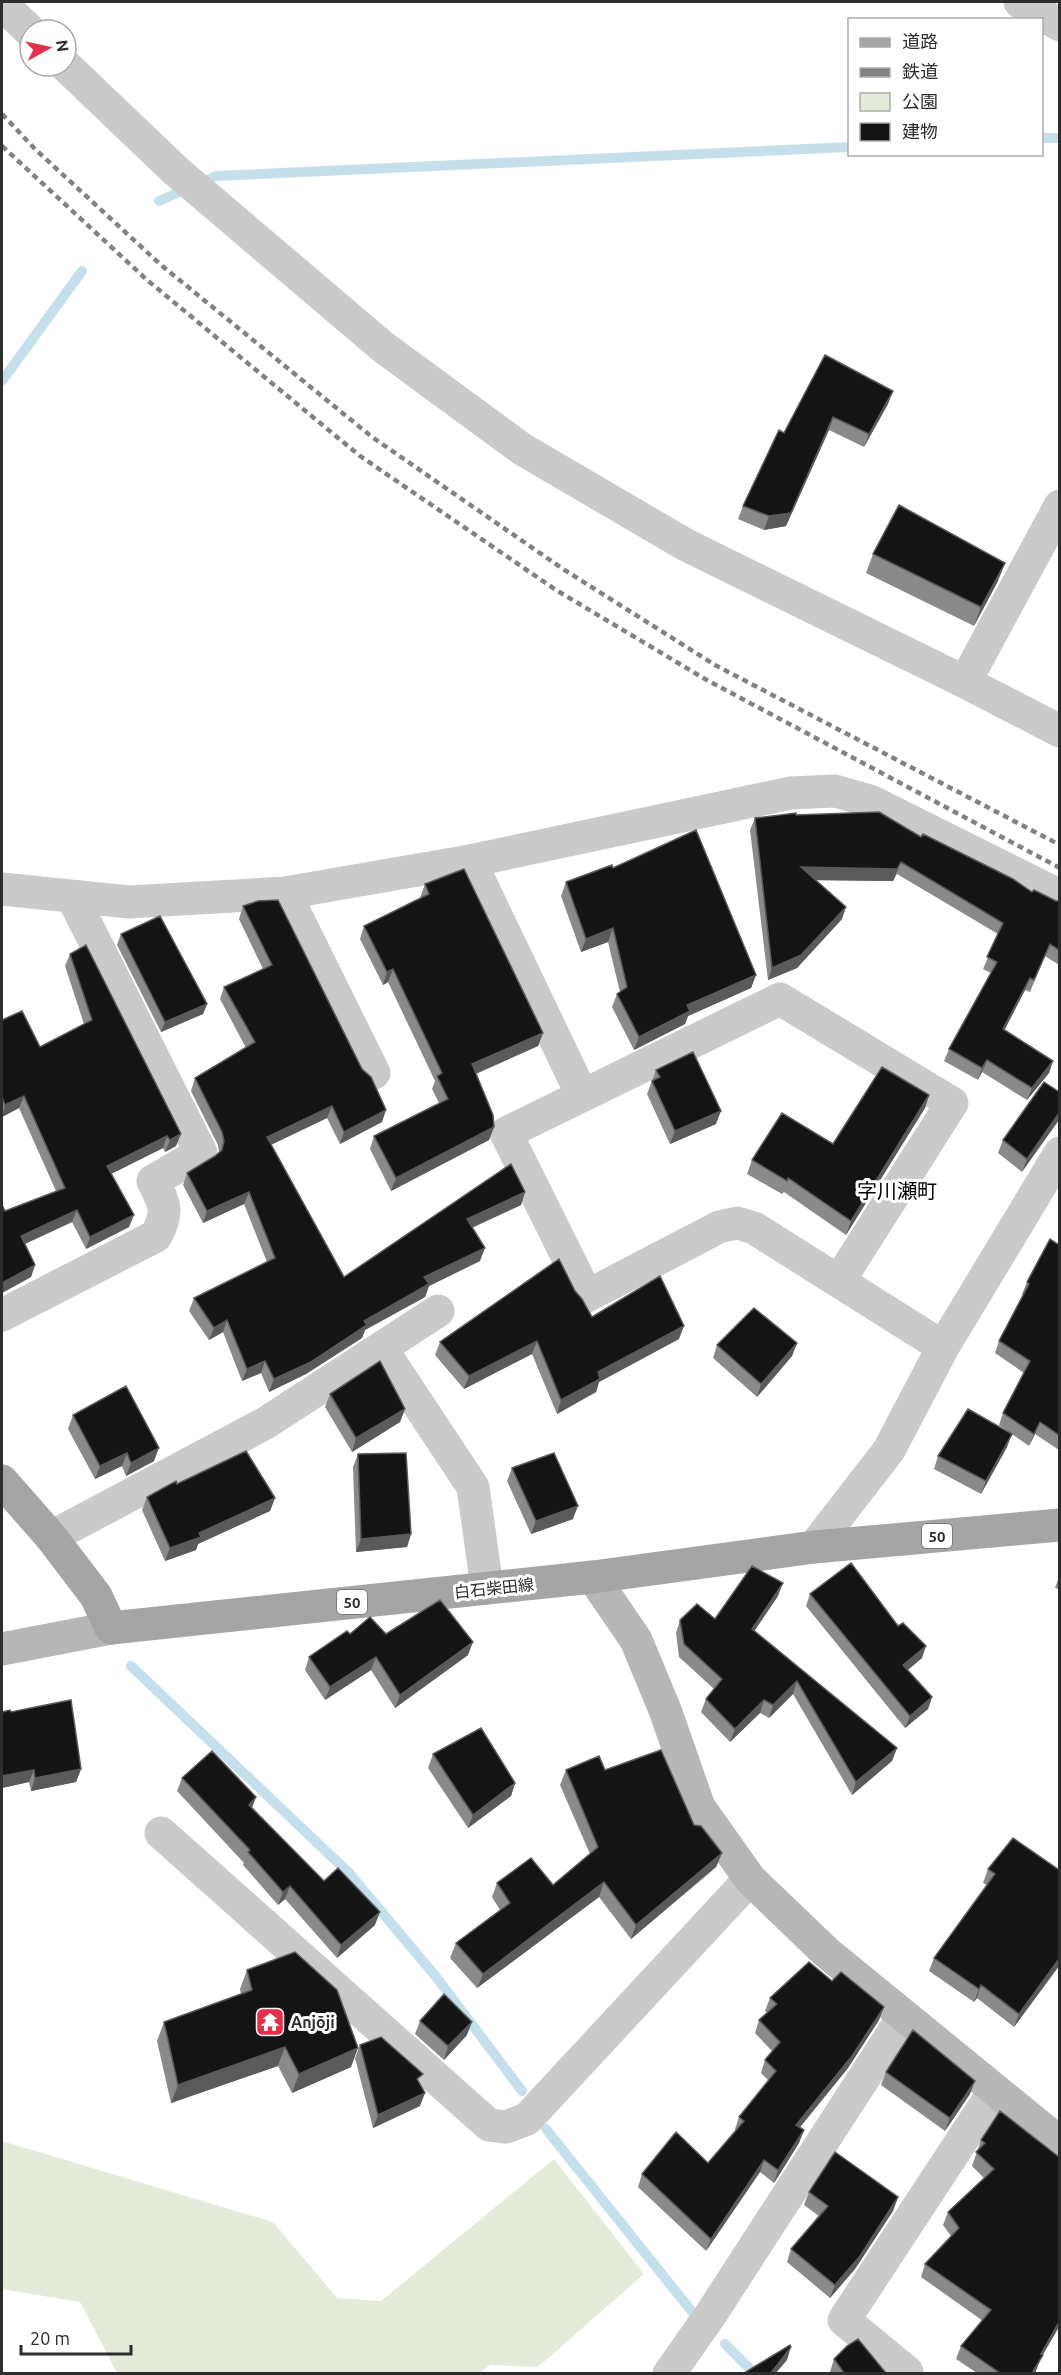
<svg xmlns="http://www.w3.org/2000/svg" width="1061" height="2375" font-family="Ubuntu,'Noto Sans JP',sans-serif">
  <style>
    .green { fill: #e4ebda }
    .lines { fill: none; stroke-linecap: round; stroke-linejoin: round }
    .stream { stroke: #c6e0eb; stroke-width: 10 }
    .street { stroke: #cacaca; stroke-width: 33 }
    .secondary { stroke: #b7b7b7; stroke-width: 33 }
    .primary { stroke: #a5a5a5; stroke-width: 33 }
    .rail { stroke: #828282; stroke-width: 4.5; stroke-dasharray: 6 4.5; stroke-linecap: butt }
    .wall { fill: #8a8a8a }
    .shaded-wall { fill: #5a5a5a }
    .building { fill: #141414; stroke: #5a5a5a; stroke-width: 1.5 }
    .labels { text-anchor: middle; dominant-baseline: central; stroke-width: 6; stroke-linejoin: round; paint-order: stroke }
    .shield { fill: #fff; stroke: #6c6c6c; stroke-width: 1.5 }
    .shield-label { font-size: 15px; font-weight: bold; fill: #2d2d2d }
    .street-label { font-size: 16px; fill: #2d2d2d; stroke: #fff }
    .poi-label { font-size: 16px; font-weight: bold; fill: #2d2d2d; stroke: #fff; text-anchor: start }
    .quarter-label { font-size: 20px; fill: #000; stroke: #fff }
  </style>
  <rect width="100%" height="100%" fill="#fff"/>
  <path class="green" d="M2 2141 273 2222 337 2298 381 2301 554 2159 644 2274 538 2367 490 2365 478 2374 117 2373 80 2302 2 2289Z"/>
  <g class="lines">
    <path class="stream" d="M1042 138H1060
      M159 201 216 176 850 147
      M2 381 82 271
      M131 1666 349 1873 437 1978 522 2091
      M546 2129 693 2313
      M725 2344 755 2374"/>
    <path class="street" d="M1020 2 1060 25
      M2 4 30 31
      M66 66 176 171 383 347 522 449 686 545 965 682 1060 731
      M965 682 1060 506
      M470 861 582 1095
      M2 889 129 902 285 893 470 861 791 793 835 791 870 801 1060 896
      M285 893 374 1073
      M839 1281 952 1103 780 999 506 1133 587 1296 719 1227 737 1223 754 1228 943 1347
      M2 1315 156 1236C169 1211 165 1205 153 1181L201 1153 72 896
      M381 1348 473 1487 487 1588
      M51 1537 264 1424 438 1311
      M814 1547 889 1450 943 1347 1060 1153
      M161 1833 489 2125 506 2127 527 2119 750 1879
      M907 2372 844 2320 995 2090
      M669 2374 711 2314 904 2016"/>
    <path class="secondary" d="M593 1577 636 1640 665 1710 699 1807 750 1879 826 1952 1060 2143
      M2 1649 111 1628"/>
    <path class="primary" d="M2 1481 51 1537 96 1596 111 1628 593 1577 814 1547 1060 1525"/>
    <path class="rail" d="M2 114 35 149 161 265 372 437 563 569 715 665 1060 845
      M2 146 147 280 360 456 556 590 705 679 1060 868"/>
  </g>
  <path class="wall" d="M825 355 888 404 864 447 829 430 786 526 764 530 738 519 743 506 784 433Z
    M873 554 998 581 974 626 866 573Z
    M796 815 921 837 1032 892 1059 901V965L1045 956 1030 992 1025 990 1004 1030 1053 1061 1049 1073 1027 1100 982 1072 978 1080 944 1061 949 1049 991 973 983 969 998 934 897 874 893 881 815 880 842 919 797 968 768 980 750 830 755 818Z
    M613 868 756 975 751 988 688 1016 685 1024 634 1050 612 1007 617 994 620 992 608 942 581 952 561 896 566 882Z
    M425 884 543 1033 538 1046 476 1074 494 1127 489 1140 391 1191 370 1149 374 1136 439 1103 432 1089 435 1081 388 982 383 985 360 939 364 926 420 898Z
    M243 906 382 1122 340 1144 327 1118 271 1145 344 1277 525 1192 521 1205 472 1228 480 1261 429 1286 425 1297 365 1330 362 1338 306 1374 269 1392 261 1373 242 1381 223 1332 209 1340 189 1311 194 1298 267 1262 244 1204 203 1223 183 1185 187 1173 215 1156 219 1152 218 1145 191 1091 195 1078 246 1048 220 999 224 987 263 969 239 919Z
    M121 934 207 1004 203 1014 161 1032 117 945Z
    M70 954 176 1146 165 1152 163 1148 111 1174 129 1227 86 1249 72 1222 25 1244 35 1265 31 1277 2 1293V1205L5 1211 56 1191 19 1108 2 1117V1020L40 1047 84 1024 65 966Z
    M656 1070 716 1124 670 1144 647 1094Z
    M1059 1092 1022 1172 998 1153 1003 1140Z
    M929 1095 925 1108 846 1235 784 1192 782 1194 747 1174 752 1160 833 1144Z
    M1059 1245V1450L1035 1434 1029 1446 999 1425 1003 1413 1024 1373 995 1353 999 1341 1023 1295 1022 1294 1027 1282Z
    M575 1291 592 1317 679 1339 599 1382 596 1392 557 1414 532 1354 464 1389 435 1355 440 1342Z
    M797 1343 792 1356 757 1397 713 1358 717 1345Z
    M330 1394 405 1409 400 1422 352 1452 325 1407Z
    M73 1415 154 1461 126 1476 122 1466 95 1479 68 1429Z
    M1007 1447 981 1494 934 1469 938 1456Z
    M358 1454 411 1534 407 1547 356 1552 353 1467Z
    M512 1468 573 1519 531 1534 507 1481Z
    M177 1484 275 1498 270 1511 198 1544 196 1550 165 1561 142 1510 147 1497Z
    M1059 1577V1589L1055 1588Z
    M810 1594 898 1626 922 1658 908 1670 932 1697 928 1709 905 1728 806 1606Z
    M778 1596 754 1631 897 1748 892 1761 852 1795 793 1694 769 1718 760 1713 730 1742 701 1712 706 1699 714 1689 679 1657 676 1633 680 1620 715 1619Z
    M350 1634H386L468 1655 395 1708 371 1670 325 1700 305 1670 309 1657Z
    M2 1712H11L81 1769 76 1782 31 1791 29 1782 2 1788Z
    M433 1754 515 1783 511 1796 468 1828 428 1768Z
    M566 1770H605L694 1825 722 1853 716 1867 631 1939 599 1897 477 1988 450 1958 456 1943 500 1910 492 1897 497 1883 553 1885 590 1854 560 1785Z
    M182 1778 256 1797 252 1808 324 1881 375 1925 337 1958 285 1899 278 1905 243 1865 244 1863 177 1791Z
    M988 1869 1059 1870V1966L1014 2027 977 1998 974 2002 929 1971 934 1958 987 1885 983 1883Z
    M247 1970 351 2067 292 2093 278 2066 171 2103 157 2041 164 2022 241 1994 240 1989Z
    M770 1998 879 2020 848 2068 800 2127 804 2130 799 2143 774 2183 760 2172 706 2251 638 2187 642 2174 708 2163 736 2131 735 2129 739 2117 769 2081 761 2073 765 2060 772 2051 755 2033 759 2020 768 2013 765 2011Z
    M420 2021 467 2035 444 2060 415 2034Z
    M360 2045 419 2083 420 2106 373 2128 355 2058Z
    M886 2072 970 2094 945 2131 881 2085Z
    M1000 2111 1041 2358 1035 2373H977L956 2359 961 2346 983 2321 921 2277 925 2264 951 2236 943 2225 948 2212 984 2178 972 2166 981 2140Z
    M809 2192 898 2197 893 2211 855 2269 830 2298 787 2262 791 2249 819 2216 804 2205Z
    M834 2359 886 2373H830V2372Z"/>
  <path class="shaded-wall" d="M893 391 888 404 864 447 869 434Z
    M833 417 829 430 786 526 764 530 769 516Z
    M1005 563 998 581 974 626 981 607Z
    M901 862 893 881 797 880 801 867Z
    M846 907 842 919 797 968 768 980 772 968Z
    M613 928 608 942 581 952 586 939Z
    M393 969 388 982 383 985 387 972Z
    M756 975 751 988 688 1016 685 1024 634 1050 639 1037 687 1005Z
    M1030 978 1025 990 999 1041 1003 1029Z
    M207 1004 203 1014 161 1032 165 1022Z
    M543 1033 538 1046 468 1077 472 1064Z
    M987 1060 982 1072 978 1080 982 1068Z
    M1053 1061 1049 1073 1027 1100 1032 1088Z
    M929 1095 925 1108 846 1235 851 1221Z
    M24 1096 19 1108 2 1117 5 1105Z
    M332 1106 327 1118 262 1149 267 1137Z
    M386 1110 382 1122 340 1144 344 1132Z
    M721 1111 716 1124 670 1144 675 1131Z
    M1059 1113V1120L1022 1172 1027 1159Z
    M494 1127 489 1140 391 1191 396 1178Z
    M181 1134 176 1146 165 1152 170 1140Z
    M167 1136 163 1148 103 1178 107 1166Z
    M249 1192 244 1204 203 1223 207 1211Z
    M525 1192 521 1205 462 1232 467 1219Z
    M77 1210 72 1222 16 1248 21 1236Z
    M134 1215 129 1227 86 1249 90 1237Z
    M485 1248 480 1261 429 1286 425 1297 365 1330 362 1338 306 1374 269 1392 274 1379 364 1321 424 1277Z
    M35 1265 31 1277 2 1293V1283Z
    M227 1320 223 1332 209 1340 214 1328Z
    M684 1326 679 1339 599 1382 596 1392 557 1414 561 1400 598 1372Z
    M537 1341 532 1354 464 1389 469 1376Z
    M797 1343 792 1356 757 1397 761 1384Z
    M265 1361 261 1373 242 1381 247 1369Z
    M405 1409 400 1422 352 1452 356 1438Z
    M1040 1422 1035 1434 1029 1446 1034 1434Z
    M1012 1434 1007 1447 981 1494 986 1481Z
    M159 1448 154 1461 126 1476 131 1463Z
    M127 1453 122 1466 95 1479 100 1466Z
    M275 1498 270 1511 198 1544 196 1550 165 1561 170 1548 199 1533Z
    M578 1506 573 1519 531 1534 536 1521Z
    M411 1534 407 1547 356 1552 361 1539Z
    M783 1583 778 1596 747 1642 752 1629Z
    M473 1642 468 1655 395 1708 400 1695Z
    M926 1646 922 1658 899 1677 903 1665Z
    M376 1657 371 1670 325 1700 330 1687Z
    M797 1681 793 1694 769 1718 773 1705Z
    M932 1697 928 1709 905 1728 910 1716Z
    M764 1700 760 1713 730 1742 735 1729Z
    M897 1748 892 1761 852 1795 856 1782Z
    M81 1769 76 1782 31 1791 35 1778Z
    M34 1770 29 1782 2 1788V1776Z
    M515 1783 511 1796 468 1828 473 1815Z
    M256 1797 251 1810 249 1805Z
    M722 1853 716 1867 631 1939 636 1925Z
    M604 1882 599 1897 477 1988 483 1974Z
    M290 1886 285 1899 278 1905 283 1892Z
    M380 1912 375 1925 337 1958 341 1945Z
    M1059 1959V1966L1014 2027 1019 2014Z
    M981 1985 977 1998 974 2002 979 1989Z
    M884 2007 879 2020 848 2068 792 2137 796 2125Z
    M472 2022 467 2035 444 2060 448 2046Z
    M285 2047 278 2066 171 2103 178 2085Z
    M358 2048 351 2067 292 2093 299 2074Z
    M975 2081 970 2094 945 2131 950 2118Z
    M425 2093 420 2106 373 2128 378 2115Z
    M804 2130 799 2143 774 2183 778 2170Z
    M764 2160 760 2172 706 2251 711 2239Z
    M898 2197 893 2211 855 2269 830 2298 835 2285Z
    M1059 2322V2327L1041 2358 1035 2373H1032L1041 2354Z
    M791 2347 787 2360 776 2373H771Z"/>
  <path class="building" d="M825 355 893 391 869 434 833 417 791 513 769 516 743 506 779 430 784 433Z
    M899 505 1005 563 981 607 873 554Z
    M879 812 921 837 923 834 1013 879 1032 892 1034 890 1056 901H1059V950L1050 944 1034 980 1030 978 1003 1029 1053 1061 1032 1088 987 1060 982 1068 949 1049 997 962 987 957 1003 923 901 862 897 869 801 867 846 907 801 955 772 968 755 818 796 813V815Z
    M696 830 756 975 687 1005 690 1011 639 1037 617 994 627 987 613 928 586 939 566 882 612 865 613 868Z
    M464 869 543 1033 472 1064 493 1115 494 1127 396 1178 374 1136 448 1099 437 1076 442 1073 393 969 387 972 364 926 429 894 425 884Z
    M278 900 362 1069 371 1077 386 1110 344 1132 332 1106 267 1137 344 1277 511 1164 525 1192 467 1219 485 1248 424 1277 429 1284 364 1321 367 1325 311 1362 274 1379 265 1361 247 1369 227 1320 214 1328 194 1298 275 1258 249 1192 207 1211 187 1173 215 1156 222 1150 224 1141 222 1132 195 1078 255 1042 224 987 272 965 243 906 258 901Z
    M160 916 207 1004 165 1022 121 934Z
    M86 945 181 1134 170 1140 167 1136 107 1166 134 1215 90 1237 77 1210 21 1236 35 1265 2 1283V1205L5 1211 65 1188 24 1096 5 1105 2 1097V1020L22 1011 40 1047 92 1020 70 954Z
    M693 1052 721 1111 675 1131 652 1081 660 1077 656 1070Z
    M882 1067 929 1095 851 1221 788 1178 787 1181 752 1160 782 1113 833 1144Z
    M1044 1082 1059 1092V1113L1027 1159 1003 1140Z
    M1050 1239 1059 1245V1435L1040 1422 1034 1434 1003 1413 1030 1361 999 1341 1029 1284 1027 1282Z
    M559 1259 575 1291 582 1299 592 1317 660 1276 684 1326 598 1372 600 1379 561 1400 537 1341 469 1376 440 1342Z
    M754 1308 797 1343 761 1384 717 1345Z
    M380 1361 405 1409 356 1438 330 1394Z
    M126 1386 159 1448 131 1463 127 1453 100 1466 73 1415Z
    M968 1409 1012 1434 986 1481 938 1456Z
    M246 1451 275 1498 199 1533 201 1537 170 1548 147 1497 176 1481 177 1484Z
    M406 1453 411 1534 361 1539 358 1454Z
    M554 1453 578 1506 536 1521 512 1468Z
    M851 1563 898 1626 903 1623 926 1646 903 1665 932 1697 910 1716 810 1594Z
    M752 1566 783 1583 752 1629 897 1748 856 1782 797 1681 773 1705 764 1700 735 1729 706 1699 722 1679 684 1644 680 1620 697 1604 715 1619Z
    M440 1600 473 1642 400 1695 376 1657 330 1687 309 1657 347 1631 350 1634 370 1617 386 1634Z
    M71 1700 81 1769 35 1778 34 1770 2 1776V1712L10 1710 11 1712Z
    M481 1728 515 1783 473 1815 433 1754Z
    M661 1750 694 1825 701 1826 722 1853 636 1925 604 1882 483 1974 456 1943 510 1903 497 1883 531 1858 553 1885 598 1847 566 1770 599 1756 605 1770Z
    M212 1751 256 1797 249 1805 324 1881 338 1868 380 1912 341 1945 290 1886 283 1892 248 1852 250 1850 182 1778Z
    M1013 1838 1059 1870V1959L1019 2014 981 1985 979 1989 934 1958 995 1874 988 1869Z
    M295 1952 337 1990 358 2048 299 2074 285 2047 178 2085 164 2022 252 1990 247 1970Z
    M809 1962 832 1981 841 1972 884 2007 852 2056 796 2125 804 2130 778 2170 764 2160 711 2239 642 2174 676 2132 708 2163 744 2121 739 2117 776 2071 765 2060 780 2042 759 2020 777 2004 770 1998Z
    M444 1994 472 2022 448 2046 420 2021Z
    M913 2030 975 2081 950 2118 886 2072Z
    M381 2037 423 2074 417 2079 425 2093 378 2115 360 2045Z
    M1000 2111 1059 2157V2322L1041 2354 1043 2355 1032 2373H1000L961 2346 991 2310 925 2264 959 2228 948 2212 994 2169 976 2152 985 2143 981 2140Z
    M835 2152 898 2197 860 2256 835 2285 791 2249 828 2206 809 2192Z
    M858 2339 886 2373H844L834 2359 847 2346Z
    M790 2345 791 2347 771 2373H744Z"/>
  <defs>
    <g id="temple-square" transform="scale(1.5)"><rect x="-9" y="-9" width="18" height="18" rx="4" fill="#e42e4c" stroke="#fff"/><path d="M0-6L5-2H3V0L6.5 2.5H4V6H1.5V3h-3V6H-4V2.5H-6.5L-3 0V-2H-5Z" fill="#fff"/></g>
  </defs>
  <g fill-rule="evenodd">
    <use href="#temple-square" x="270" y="2022"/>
  </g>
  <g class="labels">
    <g class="shield">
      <rect x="922" y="1524" width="30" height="24" rx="4.5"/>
      <rect x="337" y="1590" width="30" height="24" rx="4.5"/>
    </g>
    <g class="shield-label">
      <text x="937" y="1536">50</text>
      <text x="352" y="1602">50</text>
    </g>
    <g class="street-label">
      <text transform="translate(494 1588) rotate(-6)">白石柴田線</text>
    </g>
    <g class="poi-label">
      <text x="291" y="2022">Anjōji</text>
    </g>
    <g class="quarter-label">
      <text x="897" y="1190">字川瀬町</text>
    </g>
  </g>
  <rect width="1061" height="2375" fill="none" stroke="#2d2d2d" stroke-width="6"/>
  <rect x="848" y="18" width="195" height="138" fill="#ffffff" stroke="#ababab" stroke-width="1.5"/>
  <rect x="860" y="38" width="30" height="9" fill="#a5a5a5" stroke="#ababab" stroke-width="1.5"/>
  <text x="902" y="48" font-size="18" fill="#2d2d2d">道路</text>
  <rect x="860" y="68" width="30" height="9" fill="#828282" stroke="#ababab" stroke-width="1.5"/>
  <text x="902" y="78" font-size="18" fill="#2d2d2d">鉄道</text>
  <rect x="860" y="93" width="30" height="18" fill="#e4ebda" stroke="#ababab" stroke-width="1.5"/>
  <text x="902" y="108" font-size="18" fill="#2d2d2d">公園</text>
  <rect x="860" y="123" width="30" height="18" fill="#141414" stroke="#ababab" stroke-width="1.5"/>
  <text x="902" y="138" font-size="18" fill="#2d2d2d">建物</text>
  <g transform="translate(48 48) rotate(82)"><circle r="28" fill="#ffffff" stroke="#ababab" stroke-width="1.5"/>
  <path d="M0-4.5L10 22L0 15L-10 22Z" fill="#e42e4c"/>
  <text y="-9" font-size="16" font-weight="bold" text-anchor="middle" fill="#2d2d2d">N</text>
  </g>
  <path d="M21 2345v9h110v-9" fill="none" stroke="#2d2d2d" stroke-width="3"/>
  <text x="30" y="2345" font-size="18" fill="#2d2d2d" stroke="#ffffff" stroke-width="4.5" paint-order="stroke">20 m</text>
</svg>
